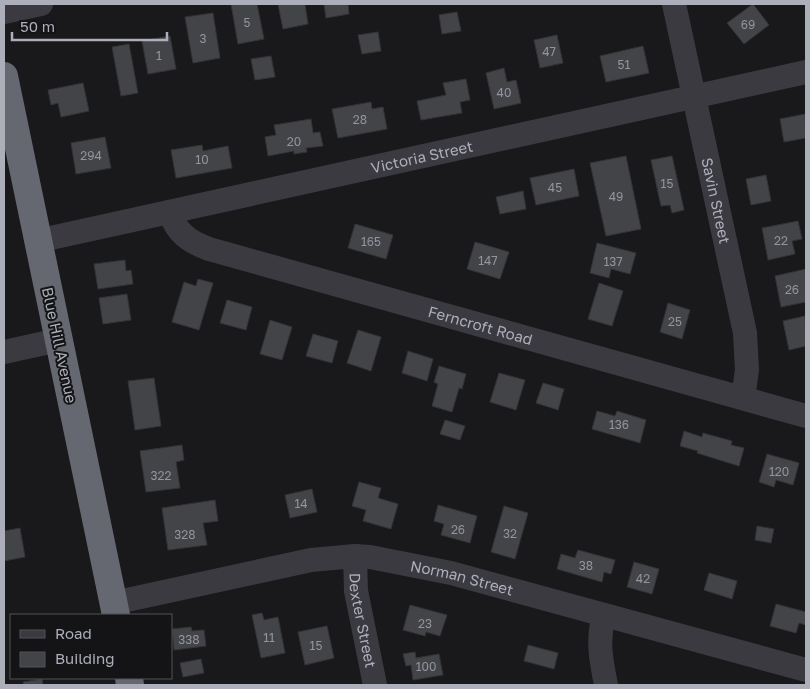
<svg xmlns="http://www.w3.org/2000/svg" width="810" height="689" font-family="'Golos Text',sans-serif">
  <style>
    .building { fill: #434448; stroke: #343337 }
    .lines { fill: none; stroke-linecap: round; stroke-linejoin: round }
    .street { stroke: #3a3a40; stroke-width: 24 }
    .highway { stroke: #666871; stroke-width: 28 }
    .labels { text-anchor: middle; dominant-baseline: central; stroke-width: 4; stroke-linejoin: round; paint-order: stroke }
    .number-label { font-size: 12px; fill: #92949e }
    .street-label { font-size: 15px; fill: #acafba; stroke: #141416 }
  </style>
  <rect width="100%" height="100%" fill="#19191b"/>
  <path class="building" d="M231 4H257L264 39 238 44Z
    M278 4H305L308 24 283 29Z
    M324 4H348L349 14 326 18Z
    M753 4 769 25 744 44 727 23Z
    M457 12 461 31 442 34 439 15Z
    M213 13 220 58 193 63 185 17Z
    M378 32 381 51 362 54 358 35Z
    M557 35 563 63 540 68 534 40Z
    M170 36 176 69 148 74 142 41Z
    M129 44 138 93 121 96 112 47Z
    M643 46 649 73 606 82 600 56Z
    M271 56 275 77 255 80 251 59Z
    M504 68 507 82 516 80 521 103 494 109 486 73Z
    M466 79 470 100 460 102 462 113 421 120 417 101 446 95 443 83Z
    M83 83 89 111 61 117 58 103 51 105 48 90Z
    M371 102 372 109 383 107 387 129 338 138 332 109Z
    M805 114 806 138 784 142 780 119Z
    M311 119 313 133 320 132 323 146 306 148 307 152 294 154V151L268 156 265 137 276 135 274 125Z
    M105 137 111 168 76 174 71 143Z
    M202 145 203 151 228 146 232 168 176 178 171 150Z
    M626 156 641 229 606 236 590 163Z
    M672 156 684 210 672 213 670 205 661 206 651 160Z
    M574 169 579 196 536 205 530 178Z
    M766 175 771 201 751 205 746 179Z
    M523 191 526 209 500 214 496 197Z
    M798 221 802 239 792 241 795 254 768 260 762 228Z
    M355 224 393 235 386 259 348 248Z
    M475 242 509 252 500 279 467 269Z
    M597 243 636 253 630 274 611 269 609 278 590 273Z
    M125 260 126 271 131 270 133 284 98 289 94 264Z
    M806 269V302L781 307 775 276Z
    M198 279 213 283 199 330 172 322 184 282 196 286Z
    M599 283 623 291 612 326 588 319Z
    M127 294 131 320 103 324 99 298Z
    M227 300 252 307 246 330 220 323Z
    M668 303 690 310 682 339 660 332Z
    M805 316 806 346 789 350 783 321Z
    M270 320 292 327 282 360 260 354Z
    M358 330 381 337 371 371 347 363Z
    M313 334 338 341 332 363 306 356Z
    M408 351 433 359 427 381 402 373Z
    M439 366 466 374 462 389 459 388 452 412 432 406 438 384 434 382Z
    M499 373 525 380 516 410 490 402Z
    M154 378 161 426 135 430 128 381Z
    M543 383 564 389 558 410 536 403Z
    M597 411 615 416 617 411 646 420 640 443 592 429Z
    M445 420 465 426 460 440 440 434Z
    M684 431 702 437 703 433 732 441 731 445 744 448 739 466 697 453 698 451 680 446Z
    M182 445 184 460 176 462 180 488 146 492 140 451Z
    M767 454 799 463 793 485 776 480 774 487 759 482Z
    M359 482 381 488 378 498 398 504 391 529 363 521 366 510 352 506Z
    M312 489 317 512 290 518 285 495Z
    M215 500 218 521 203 523 207 545 168 550 162 508Z
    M438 505 477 516 470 543 441 535 444 524 434 521Z
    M504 506 528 513 515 559 491 552Z
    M757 526 774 529 771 543 755 540Z
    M20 528 25 557 4 561V531Z
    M578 550 615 560 611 574 604 572 602 582 557 569 561 554 575 558Z
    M634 562 659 569 652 594 627 587Z
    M709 573 737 581 732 599 704 590Z
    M776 604 806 612V625L799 623 796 633 770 626Z
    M410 605 447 615 440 636 426 632 425 636 403 630Z
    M262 613 264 620 278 617 285 653 261 658 252 615Z
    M327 626 334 658 305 665 298 632Z
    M191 627 192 631 204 630 206 646 174 650 172 629Z
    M528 645 558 653 554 669 524 661Z
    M415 652 416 658 439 654 443 675 413 680 411 665 406 666 403 654Z
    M201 659 204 673 183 677 180 663Z
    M42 679 43 685H24L23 682Z"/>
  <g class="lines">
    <g class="street">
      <path id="s1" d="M674 4 745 333 747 370 743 398"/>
      <path d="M4 12 41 4"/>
      <path id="s2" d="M170 212C176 233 190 242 209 249L806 416"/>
      <path id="s3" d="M37 241 806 72"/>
      <path d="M4 352 59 340"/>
      <path id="s4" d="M355 556 356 591 375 685"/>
      <path id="s5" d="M113 603 311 560 355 556 370 557 451 573 806 670"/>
      <path d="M604 615C597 640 601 660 606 685"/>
    </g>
    <path class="highway" d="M4 76 116 615
      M129 678 130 685"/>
  </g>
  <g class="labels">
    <g class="number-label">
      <text x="247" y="22">5</text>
      <text x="748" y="24">69</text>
      <text x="203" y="38">3</text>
      <text x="549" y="51">47</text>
      <text x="159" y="55">1</text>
      <text x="624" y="64">51</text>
      <text x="504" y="92">40</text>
      <text x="360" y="119">28</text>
      <text x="294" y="141">20</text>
      <text x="91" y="155">294</text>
      <text x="202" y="159">10</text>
      <text x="667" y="183">15</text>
      <text x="555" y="187">45</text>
      <text x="616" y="196">49</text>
      <text x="781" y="240">22</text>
      <text x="371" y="241">165</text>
      <text x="488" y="260">147</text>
      <text x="613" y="261">137</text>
      <text x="792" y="289">26</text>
      <text x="675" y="321">25</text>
      <text x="619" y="424">136</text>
      <text x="779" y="471">120</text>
      <text x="161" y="475">322</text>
      <text x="301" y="503">14</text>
      <text x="458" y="529">26</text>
      <text x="510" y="533">32</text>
      <text x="185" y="534">328</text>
      <text x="586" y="565">38</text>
      <text x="643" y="578">42</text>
      <text x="425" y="623">23</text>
      <text x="269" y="637">11</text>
      <text x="189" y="639">338</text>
      <text x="316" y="645">15</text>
      <text x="426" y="666">100</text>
    </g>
    <g class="street-label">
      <text stroke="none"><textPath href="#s3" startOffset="394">Victoria Street</textPath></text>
      <text stroke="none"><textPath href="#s1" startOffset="201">Savin Street</textPath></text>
      <text stroke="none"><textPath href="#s2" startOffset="338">Ferncroft Road</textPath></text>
      <text transform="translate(60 345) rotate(78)">Blue Hill Avenue</text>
      <text stroke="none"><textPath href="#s5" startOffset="356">Norman Street</textPath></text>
      <text stroke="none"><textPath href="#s4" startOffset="65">Dexter Street</textPath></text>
    </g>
  </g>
  <rect width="810" height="689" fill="none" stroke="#acafba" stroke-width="10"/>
  <rect x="10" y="614" width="162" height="65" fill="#141416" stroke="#515258"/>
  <rect x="20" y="630" width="25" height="8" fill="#3a3a40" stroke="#515258"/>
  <text x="55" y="639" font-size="15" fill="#acafba">Road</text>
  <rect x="20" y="652" width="25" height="15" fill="#434448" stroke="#515258"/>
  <text x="55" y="664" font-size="15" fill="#acafba">Building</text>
  <path d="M12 32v8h155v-8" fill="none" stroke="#acafba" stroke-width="2.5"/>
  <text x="20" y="32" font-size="15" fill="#acafba" stroke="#141416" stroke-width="4" paint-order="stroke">50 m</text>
</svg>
